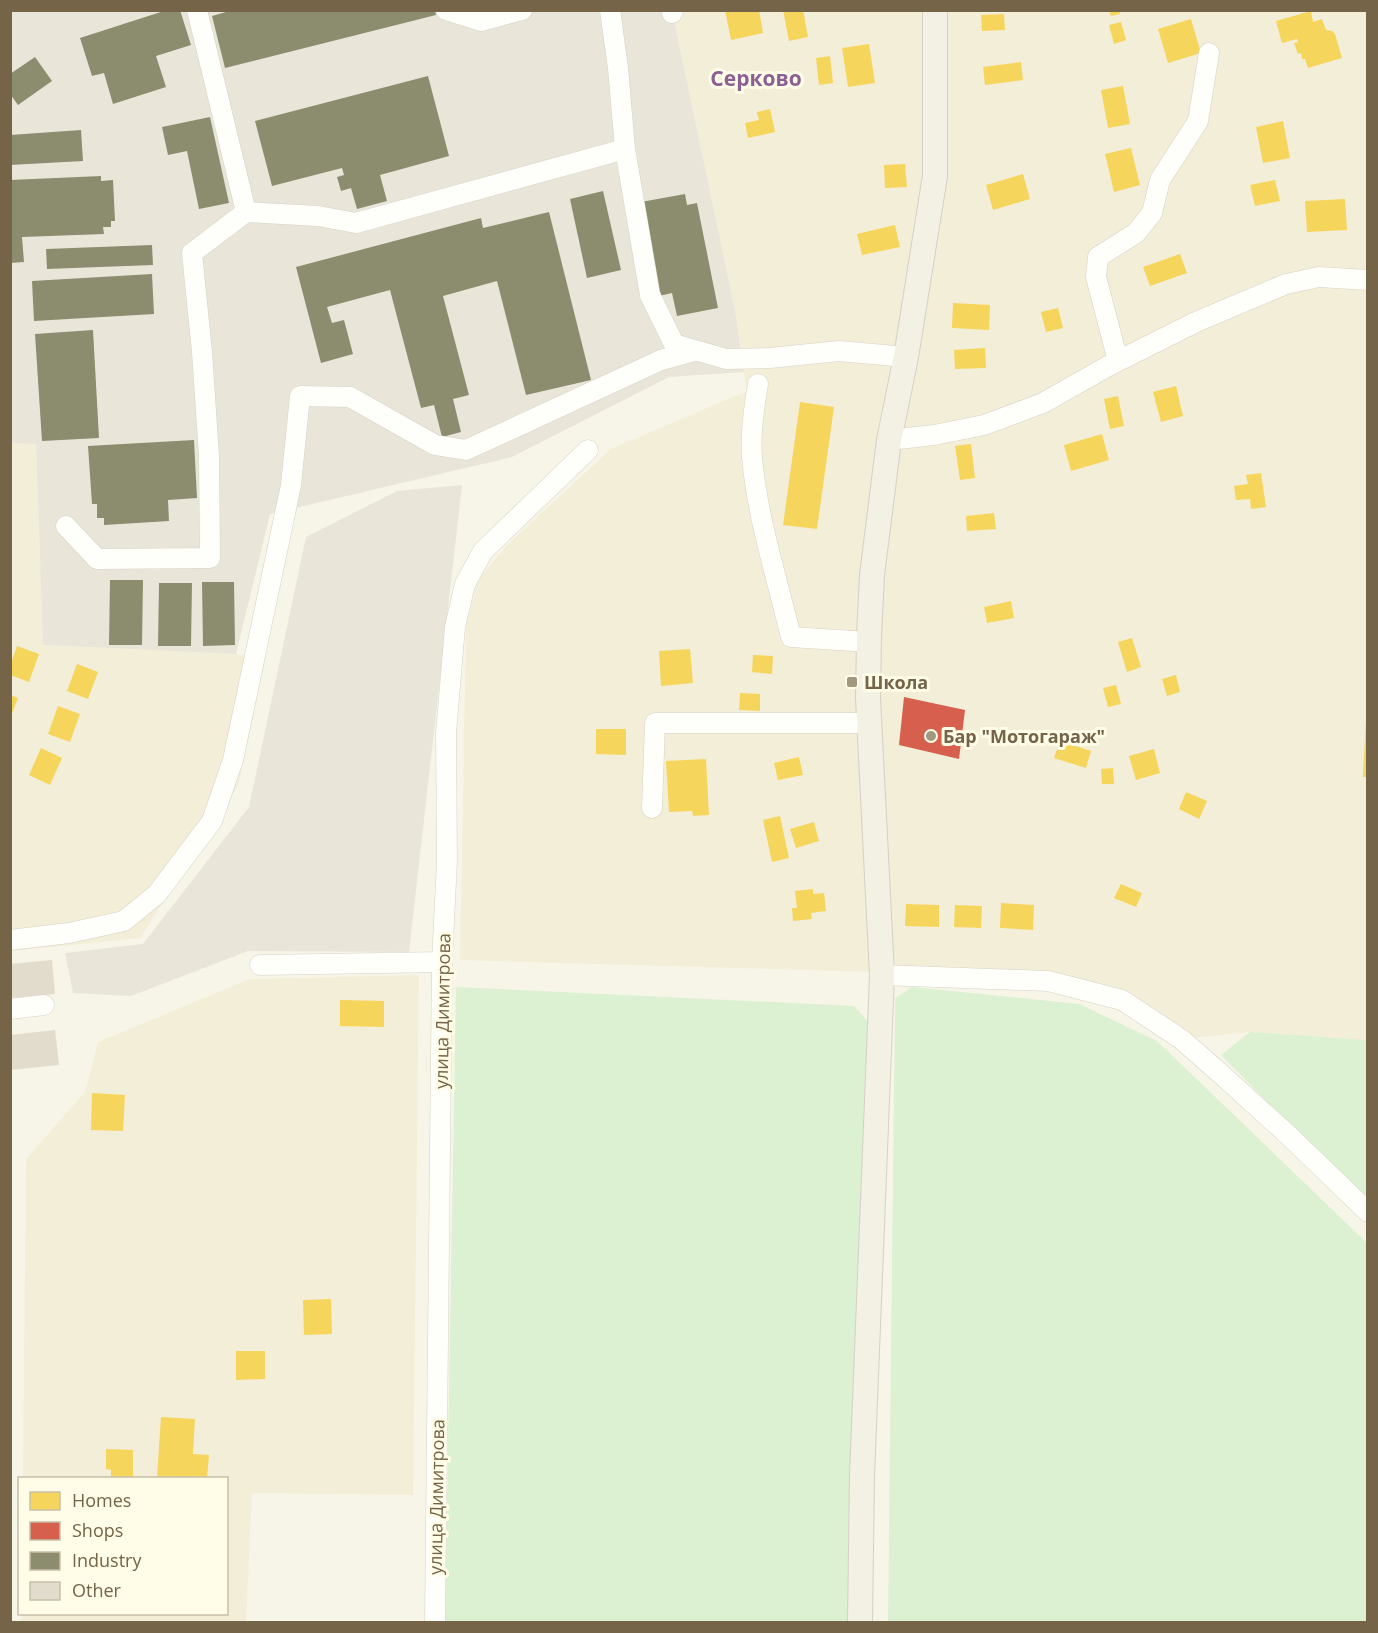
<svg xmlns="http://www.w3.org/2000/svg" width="1378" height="1633" font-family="'Open Sans',sans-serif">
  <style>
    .residential { fill: #f3eed7 }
    .industrial { fill: #e9e6d9 }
    .green { fill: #dcf0d2 }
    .homes { fill: #f6d55c }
    .shops { fill: #d6604d }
    .industry { fill: #8c8c6e }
    .building { fill: #e1dccc }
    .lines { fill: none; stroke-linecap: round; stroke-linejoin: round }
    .minor-casing { stroke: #d6d2c6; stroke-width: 21 }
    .major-casing { stroke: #d5d0c4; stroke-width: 26 }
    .minor { stroke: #fefefb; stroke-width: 20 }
    .major { stroke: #f2f1e4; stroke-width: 24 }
    .poi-dot { fill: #a2977f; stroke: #fffce8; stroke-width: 2 }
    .labels { text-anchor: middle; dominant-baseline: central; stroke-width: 6; stroke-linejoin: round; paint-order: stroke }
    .poi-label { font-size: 18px; font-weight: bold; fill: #756447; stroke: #fffce8; text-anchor: start }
    .street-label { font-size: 18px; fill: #756447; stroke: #fffce8 }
    .quarter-label { font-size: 21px; font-weight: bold; fill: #8e5f92; stroke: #fffce8 }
  </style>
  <rect width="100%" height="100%" fill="#f7f5e7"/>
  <path class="residential" d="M672 11H1367V1040L1250 1032 1181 1039 1122 1000 1048 981 872 972 460 960 466 627 478 580 508 544 611 449 747 391 735 310Z
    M11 443H36L43 645 236 654 266 657 238 786 140 938 11 951Z
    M419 975 413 1495 252 1493 246 1622H21L22 1614H226V1478H23L26 1159 85 1092 98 1042 250 979Z"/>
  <path class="industrial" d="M11 11H672L735 310 744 372 669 377 512 457 270 514 236 654 43 645 36 444 11 443Z
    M462 485 409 952 248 951 131 996 73 993 65 953 143 944 249 807 306 537 397 491Z"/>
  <path class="green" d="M456 987 854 1006 877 1032 850 1622H445Z
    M912 987 1079 1004 1157 1041 1367 1243V1622H888L895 998Z
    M1250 1032 1367 1040V1203L1221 1055Z"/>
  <path class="homes" d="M725 10H759L763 33 731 40Z
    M783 10H803L808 37 789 41Z
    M1109 10H1119L1120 14 1111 16Z
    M1311 11 1313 22 1322 19 1326 30 1332 31 1335 34 1342 58 1308 68 1305 59H1302L1301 53 1298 54 1294 43 1298 42 1297 39 1282 43 1276 21Z
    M1004 14 1005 30 982 31 981 15Z
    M1191 19 1201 53 1168 63 1158 29Z
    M1121 22 1126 40 1114 44 1109 25Z
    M869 44 875 83 848 87 842 48Z
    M830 56 833 83 819 85 816 58Z
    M1021 62 1023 80 985 85 983 67Z
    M1123 86 1130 124 1108 128 1101 90Z
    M770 109 775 132 748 138 745 123 759 120 757 112Z
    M1283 121 1290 158 1263 163 1256 127Z
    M1131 148 1140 185 1114 192 1105 154Z
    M905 164 907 187 885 188 884 165Z
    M1023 174 1030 199 993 210 986 185Z
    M1275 180 1280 201 1255 206 1250 185Z
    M1345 199 1347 230 1307 232 1305 201Z
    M895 225 900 247 862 255 857 234Z
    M1180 254 1187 273 1150 286 1143 267Z
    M953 303 990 305 989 330 952 328Z
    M1058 308 1063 328 1046 332 1041 312Z
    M985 348 986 368 955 369 954 350Z
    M1176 386 1183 416 1161 422 1153 392Z
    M1118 396 1124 426 1110 429 1104 399Z
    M800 402 834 407 817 529 783 525Z
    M1102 434 1109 460 1071 471 1064 445Z
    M971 444 975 478 960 480 955 446Z
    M1261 473 1266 507 1251 509 1250 499 1236 500 1234 486 1248 484 1246 475Z
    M994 513 996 529 967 531 966 516Z
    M1011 601 1014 618 987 623 984 607Z
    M1132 638 1141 667 1127 672 1118 642Z
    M17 646 39 654 29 682 10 675V666Z
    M690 649 693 683 661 686 659 651Z
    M753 655 773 656 772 674 752 672Z
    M77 664 98 672 88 699 67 691Z
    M1176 675 1180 692 1167 696 1162 679Z
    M1116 685 1121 704 1108 707 1103 688Z
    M740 693 760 694V711L739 710Z
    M10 695 18 698 11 716H10Z
    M58 706 80 714 70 742 48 734Z
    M1366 719H1368V777H1363Z
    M596 729H626V755L596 754Z
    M1060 741 1091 751 1086 768 1054 758Z
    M41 748 62 758 50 785 29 775Z
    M1154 749 1160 773 1136 780 1129 756Z
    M799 757 803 775 778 780 774 763Z
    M706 759 709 815 693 816 692 811 669 812 666 761Z
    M1113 768 1114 784H1102L1101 769Z
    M1186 792 1207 801 1199 819 1179 809Z
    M780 816 789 858 772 862 763 820Z
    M814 822 819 841 796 848 790 829Z
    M1121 884 1142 893 1136 907 1114 898Z
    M813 889V894L824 893 826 911 811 913 812 919 793 921 792 908H797L795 891Z
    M1001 903 1034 905 1033 930 1000 928Z
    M906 904 939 905V927L905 926Z
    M955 905 982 906 981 928 954 927Z
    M340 1000 384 1001V1027L340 1026Z
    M92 1093 125 1095 123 1131 91 1130Z
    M331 1299 332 1334 304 1335 303 1300Z
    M236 1351H265V1379L236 1380Z
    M161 1417 195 1419 193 1454 209 1455 207 1478H157Z
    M106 1449 133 1450V1478H111V1470L106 1469Z"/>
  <path class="shops" d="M904 697 965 710 959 759 899 745Z"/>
  <path class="industry" d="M167 10H180L191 45 156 56 166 87 113 104 104 73 92 76 80 38Z
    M226 10H435L436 15 225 68 212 16 226 12Z
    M35 57 52 81 18 105 10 94V74Z
    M428 76 449 156 380 175 387 201 357 209 351 188 341 191 337 177 344 175 342 168 272 186 255 121Z
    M210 117 229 203 199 209 187 151 168 155 162 127Z
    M81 130 83 161 10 165V135Z
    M101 176V181L113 180 115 221H111V227H103L104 234 22 237 24 262 10 263V180Z
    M603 191 621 270 587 278 570 199Z
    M685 194 687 205 697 203 718 308 677 316 672 293 659 296 641 202Z
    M549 212 591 380 526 395 497 281 443 296 469 395 453 399 461 432 442 437 434 405 421 408 390 290 327 307 332 323 344 320 353 354 321 363 296 267 481 218 483 228Z
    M152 245 153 265 47 269 46 249Z
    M152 274 154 314 34 321 32 281Z
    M93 330 99 438 42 441 35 334Z
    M194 440 197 498 168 500 169 521 104 525V518H97V504H92L88 446Z
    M110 580H143L142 645H109Z
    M202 582H234L235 645 203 646Z
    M159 583H192L191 646H158Z"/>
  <path class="building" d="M52 960 55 994 10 998V964Z
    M55 1030 59 1065 10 1070V1035Z"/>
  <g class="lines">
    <g class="minor-casing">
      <path id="minor" d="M446 10 481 21 522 10
        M610 10 618 68 625 149 650 295 674 344 726 359 770 358 839 351 906 357
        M672 13 673 10
        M246 212 318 216 356 223 625 149
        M1118 361 1096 277 1098 257 1136 233 1152 213 1160 180 1198 121 1209 53
        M758 384C754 407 750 433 752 457 757 517 777 578 791 637L869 642
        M889 440 934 435 984 425 1043 403 1110 365 1196 322 1286 284 1319 277 1368 280
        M66 526 97 559 210 558 209 456 202 352 192 253 246 212 197 10
        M652 808 655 723H869
        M10 940 69 933 124 921 157 894 212 821 233 760 291 485 300 396 350 397 435 445 466 450 661 360 694 351
        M260 965 442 962
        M882 975 1048 981 1122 1000 1181 1039 1222 1075 1287 1134 1368 1212
        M10 1009 44 1005
        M435 1622 442 962 447 861 446 733 455 627 465 584 483 551 588 450"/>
    </g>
    <g class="major-casing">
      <path id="major" d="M860 1622 862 1476 882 975 868 698 869 636 872 575 889 440 906 357 935 176V10"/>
    </g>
    <use href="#minor" class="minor"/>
    <use href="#major" class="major"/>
  </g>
  <g class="poi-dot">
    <rect x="846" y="676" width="12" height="12" rx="3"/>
    <circle cx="931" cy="736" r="6"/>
  </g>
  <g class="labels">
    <g class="poi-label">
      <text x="864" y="682">Школа</text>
      <text x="943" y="736">Бар "Мотогараж"</text>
    </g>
    <g class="street-label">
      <text transform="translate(442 1011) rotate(-89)">улица Димитрова</text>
      <text transform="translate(436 1497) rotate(-89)">улица Димитрова</text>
    </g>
    <g class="quarter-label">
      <text x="756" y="78">Серково</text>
    </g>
  </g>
  <rect width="1378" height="1633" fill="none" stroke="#756447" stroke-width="24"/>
  <rect x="18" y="1477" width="210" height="138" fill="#fffce8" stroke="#c8bfa8" stroke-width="1.5"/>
  <rect x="30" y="1492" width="30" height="18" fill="#f6d55c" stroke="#c8bfa8" stroke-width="1.5"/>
  <text x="72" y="1507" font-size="18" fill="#756447">Homes</text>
  <rect x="30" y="1522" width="30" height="18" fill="#d6604d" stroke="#c8bfa8" stroke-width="1.5"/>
  <text x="72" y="1537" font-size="18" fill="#756447">Shops</text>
  <rect x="30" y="1552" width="30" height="18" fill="#8c8c6e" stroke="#c8bfa8" stroke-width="1.5"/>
  <text x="72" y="1567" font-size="18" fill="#756447">Industry</text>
  <rect x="30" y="1582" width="30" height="18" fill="#e1dccc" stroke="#c8bfa8" stroke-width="1.5"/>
  <text x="72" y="1597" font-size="18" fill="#756447">Other</text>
</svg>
